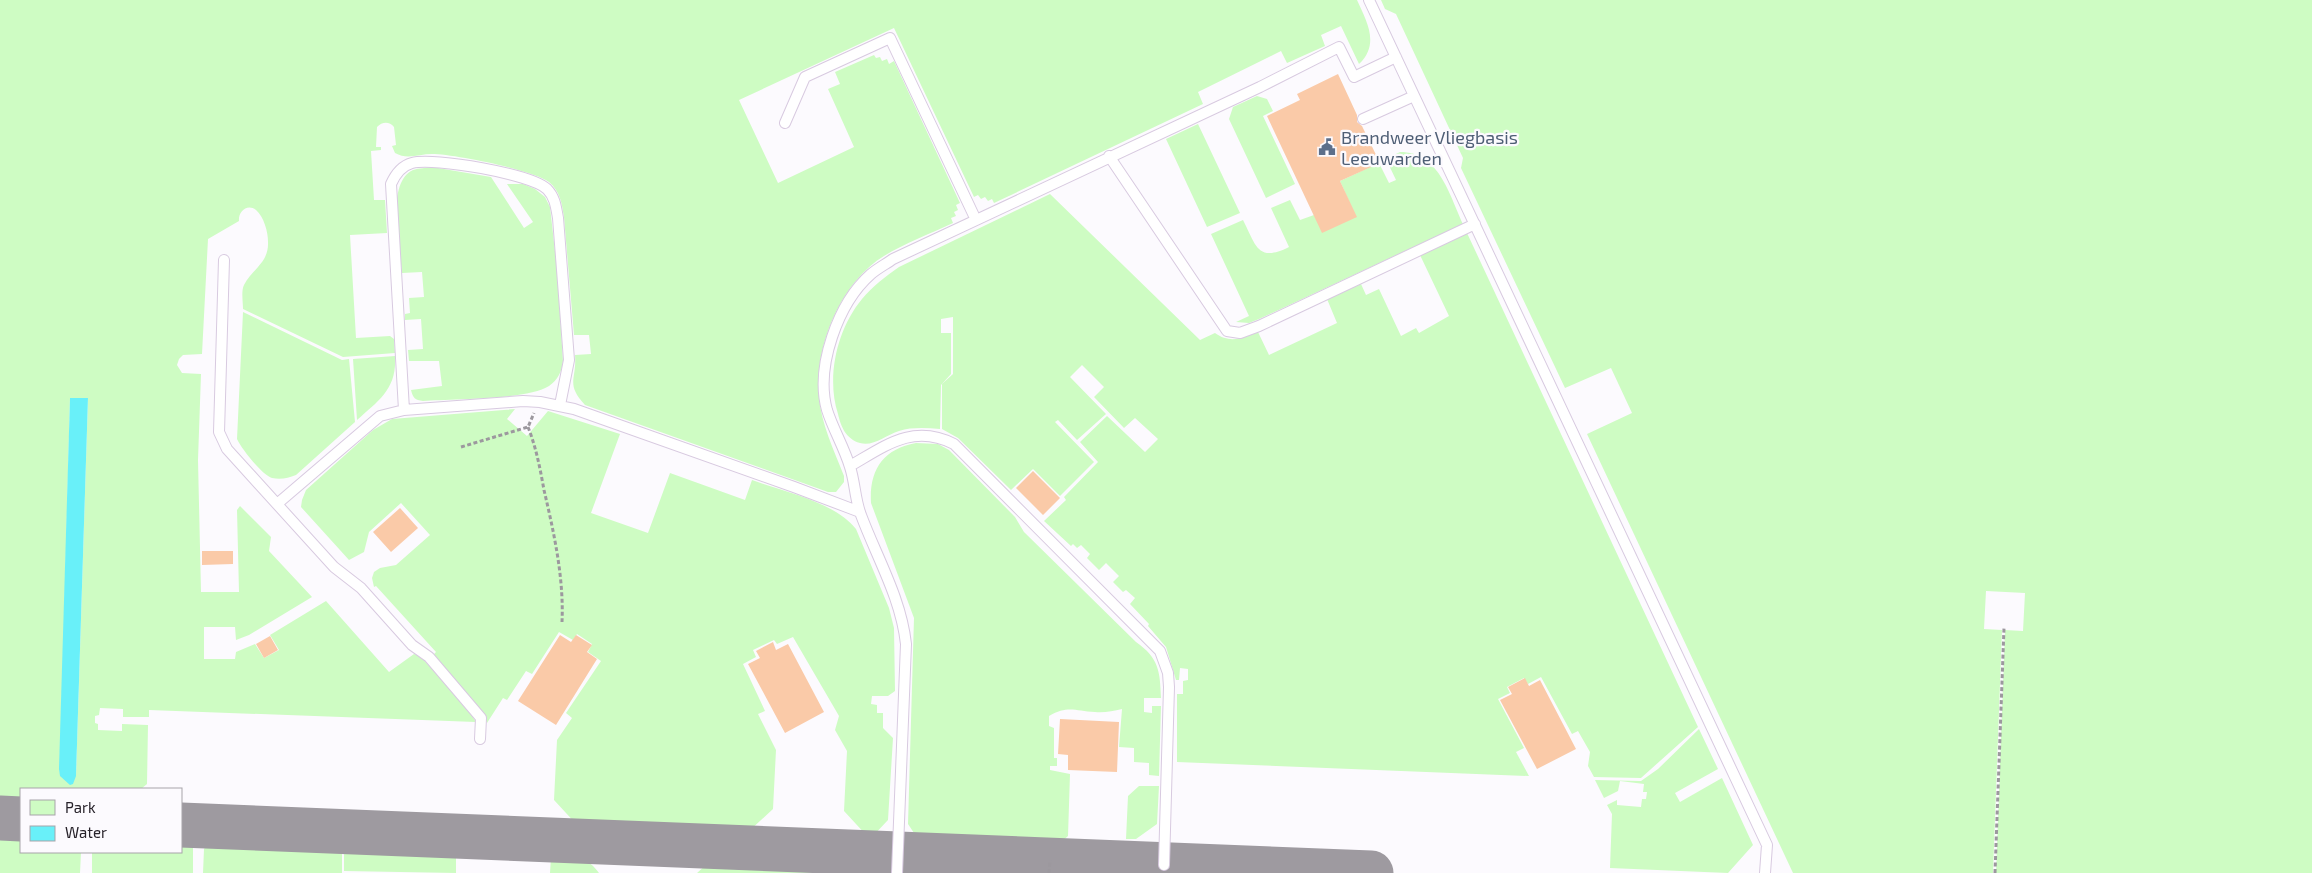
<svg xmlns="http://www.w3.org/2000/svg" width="2312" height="873" font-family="'Exo 2',sans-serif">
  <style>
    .green { fill: #cefcc3; fill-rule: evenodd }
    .water { fill: #69f0f9 }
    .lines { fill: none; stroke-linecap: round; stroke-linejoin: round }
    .taxiway { stroke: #9e9aa0; stroke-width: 45 }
    .building { fill: #facaa8 }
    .lane-casing { stroke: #d8cae0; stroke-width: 12 }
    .path { stroke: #9c989e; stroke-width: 3; stroke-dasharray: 4 2.5; stroke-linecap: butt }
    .lane { stroke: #fff; stroke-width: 10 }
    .labels { text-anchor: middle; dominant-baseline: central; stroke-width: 4.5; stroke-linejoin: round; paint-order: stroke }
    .service-label { font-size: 18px; fill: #4e5e75; stroke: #fcfafe; text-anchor: start }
  </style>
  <rect width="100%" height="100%" fill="#fcfafe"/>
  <path class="green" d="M0 0H1357C1367 22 1380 44 1359 64L1341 26 1321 35 1325 46 1287 63 1281 51 1198 92 1203 104 994 203 992 199 988 201 985 197 981 199 978 195 974 197 894 28 739 100 778 183 854 147 828 89 840 84 835 72 874 55 876 58 880 57 882 61 887 59 889 64 894 61 960 203 956 205 958 210 954 212 956 216 951 218 953 223C930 234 905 243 884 256 841 282 814 347 819 396 821 424 834 450 844 476V482L836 492H828L585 405C565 383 577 380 575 355L591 354 589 335H574L564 217C562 204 560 191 549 182 533 170 454 154 432 154 419 154 407 160 395 153L392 146 396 145 394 127C389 121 382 122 377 127L376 147H381V150L371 151 374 200H385L387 233 350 235 356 338 390 336 394 339 395 353 343 357 243 309C243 302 241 291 244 285 252 269 269 263 268 242 268 232 264 217 256 210 247 203 238 212 239 221L208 239 202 354 183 355 179 359 177 365 182 373 201 374 198 460 201 592H239L237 510 240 506 271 537 269 551 312 597 249 635 236 640 235 627H204V659H235L236 652 255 644 264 658 279 650 270 635 326 601 389 672 414 654 420 656 462 701 476 722 149 710V717H123V709L100 708 99 715 95 716V723L98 724V730L122 731V724L148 725 147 784 141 789H21V803L0 802ZM70 398H88L76 776H60Z
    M1381 0H2312V873H1996L2005 630 2023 631 2025 593 1986 591 1984 629 2002 630 1993 873H1793L1587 434 1632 413 1611 368 1565 388 1461 168 1463 158 1396 14 1385 9Z
    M1257 96 1267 99 1273 111 1263 116 1295 184 1266 198 1229 119 1233 107Z
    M1198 124 1240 213 1207 227 1166 139Z
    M1400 152C1439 152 1449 194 1463 224L1259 319 1249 323 1236 322 1249 316 1211 234 1243 220C1256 245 1257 263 1289 247L1271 208 1290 200 1300 220 1314 215 1356 217 1340 181 1379 163 1389 183 1396 180 1386 159Z
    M432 167 491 177 524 228 533 222 507 184H523L535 189 545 197 550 207 557 269 563 361C562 371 558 380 549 386 528 400 451 399 423 401 415 400 413 398 411 390L442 386 439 361H409L408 350 423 349 421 319 405 320V314L410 313 409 298 424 297 422 272 402 273C400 248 385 183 413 170 419 168 426 168 432 167Z
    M1050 194 1200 340 1215 333C1230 344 1243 338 1258 332L1269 355 1337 323 1327 299 1361 284 1366 295 1379 289 1401 336 1416 328 1419 333 1449 316 1420 255 1467 233 1698 727 1641 778 1594 777 1588 766 1590 752 1578 731 1572 734 1541 677 1528 684 1524 678 1507 687 1510 693 1498 699 1524 748 1516 752 1529 776 1177 762V694H1183V681L1188 680V669L1180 668 1179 680H1176L1166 647 1148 626 1149 624 1130 604 1135 598 1126 590 1123 592 1113 582 1119 576 1106 563 1099 570 1087 558 1090 554 1081 545 1077 548 1073 544 1071 546 1044 521 1066 500 1064 497 1098 462 1080 442 1107 416 1145 452 1158 439 1135 418 1124 428 1094 397 1104 387 1082 365 1070 377 1106 414 1077 440 1058 420 1055 422 1094 462 1060 496 1033 469 1011 490 958 438 942 429V384L953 374V317L941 319V333H951V374L941 385 940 429C926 428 912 427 899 431 886 435 873 447 860 443 846 439 841 427 838 414 826 377 837 329 862 299 873 286 886 276 899 267Z
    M243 312 342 360 349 359 355 422 296 475C288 478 281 480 272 478 262 475 241 448 237 439Z
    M395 356C397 389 379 400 357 420L353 359Z
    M515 409 507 419 527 436 548 411 620 434 591 513 648 533 670 473 745 500 752 480C784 492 835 502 856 529L889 608 894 628 895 691 888 696H872L871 704 877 705V713H883V728L893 738 888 820 872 837H868L844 811 847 751 835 730 839 716 793 637 777 644 774 640 753 650 756 657 743 664 765 711 758 714 776 750 773 809 747 833 578 826 554 800 557 740 572 718 566 713 601 661 588 652 592 644 577 634 573 640 559 632 532 674 526 671 507 700 503 698 487 723 484 714 433 655 436 652 376 586 374 587 372 578 374 572 380 568 396 565 430 535 401 503 369 532 364 552 349 560 301 507 302 500 306 490 373 430 392 419Z
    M916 443 938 444 949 450 1015 517 1024 532 1136 642C1159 658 1160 671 1161 698H1144V712L1152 713V706H1161L1159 776 1149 775V763L1134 762V748L1119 747 1122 709C1113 711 1104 713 1095 712 1075 711 1068 705 1049 716V726L1054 728V758H1057V766H1050V770L1070 774 1068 836 1058 845 924 840 914 833 908 824 914 618 871 503C869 470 883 449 916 443Z
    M1699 729 1718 769 1675 793 1680 802 1722 778 1753 845 1728 873 1610 868 1612 814 1607 805 1617 800V805L1641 807 1642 799H1646L1647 792H1643L1644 784 1620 781 1618 791 1604 798 1595 780 1641 781 1658 769Z
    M1139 786H1159L1157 824 1136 839H1126L1128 796Z
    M0 834 21 835V852H81L80 873H0Z
    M181 842H189L193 845V873H92V852H181Z
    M208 843 342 848V873H203L204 849Z
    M344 848 456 852V873L344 871Z
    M551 857C570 857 587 855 599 873H550Z
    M712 863 847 869 851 873H697L707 864Z"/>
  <path class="water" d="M70 398H88L76 776 73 784 70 785 60 776 59 769Z"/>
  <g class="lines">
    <path class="taxiway" d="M0 818 21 819
      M181 825 1371 873"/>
  </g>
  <path class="building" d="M1338 74 1357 115V122L1362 126 1380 163 1340 181 1357 217 1322 233 1267 116 1300 100 1297 94Z
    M1033 471 1060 498 1043 515 1016 488Z
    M400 508 418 528 391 552 373 532Z
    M202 551H233V564L202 565Z
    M560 635 571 642 576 635 592 645 587 652 597 659 556 725 518 701Z
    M270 636 278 650 264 658 256 644Z
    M773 642 776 650 788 644 824 712 785 733 748 664 760 658 756 651Z
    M1525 678 1529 686 1540 680 1576 749 1537 769 1500 700 1512 694 1508 687Z
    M1060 719 1119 722 1117 772 1068 770V755L1058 754Z"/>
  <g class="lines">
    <g class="lane-casing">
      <path id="lane" d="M1369 0 1767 845 1765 873
        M1363 119 1414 96
        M785 123 805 77 890 38 976 220
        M1109 156 1227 331 1240 333 1259 326 1475 224
        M224 260 219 432 227 449 334 567 361 588 412 645 429 657 481 718 480 739
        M404 410 391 184C395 175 401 166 412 163 434 157 531 174 547 189 555 197 556 207 558 218L569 360 560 405
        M850 466C885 446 913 423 954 444L1160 651 1168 673 1169 687 1164 865
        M277 504 380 416 404 410 523 401 540 402 574 409 794 487 860 512
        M897 873 906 644C901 598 877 558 861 515 855 500 855 482 850 467 844 447 833 429 827 410 815 367 838 303 871 274 878 268 886 264 893 259L1260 87 1339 47 1354 77 1396 57"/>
    </g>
    <path class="path" d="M528 427C536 447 540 468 544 490 554 533 564 578 562 622
      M461 447 528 427 534 413
      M1049 873 1050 860
      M1995 873 2004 628"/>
    <use href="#lane" class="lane"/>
  </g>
  <defs>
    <g id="civic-bare" transform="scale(1.35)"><path d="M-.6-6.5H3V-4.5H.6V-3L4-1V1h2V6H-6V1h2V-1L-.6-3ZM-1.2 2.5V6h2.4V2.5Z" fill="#5c6f8a" stroke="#fcfafe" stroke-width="2.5" paint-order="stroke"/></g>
  </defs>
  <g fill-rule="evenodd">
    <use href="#civic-bare" x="1327" y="147"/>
  </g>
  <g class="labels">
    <g class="service-label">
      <text x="1341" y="137">Brandweer Vliegbasis<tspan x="1341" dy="21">Leeuwarden</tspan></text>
    </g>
  </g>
  <rect x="20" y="788" width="162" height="65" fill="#fcfafe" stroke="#a7a4a9"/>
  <rect x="30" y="800" width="25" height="15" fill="#cefcc3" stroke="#a7a4a9"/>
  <text x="65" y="813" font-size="15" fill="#27222a">Park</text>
  <rect x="30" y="826" width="25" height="15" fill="#69f0f9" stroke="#a7a4a9"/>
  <text x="65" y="838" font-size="15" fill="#27222a">Water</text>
</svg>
